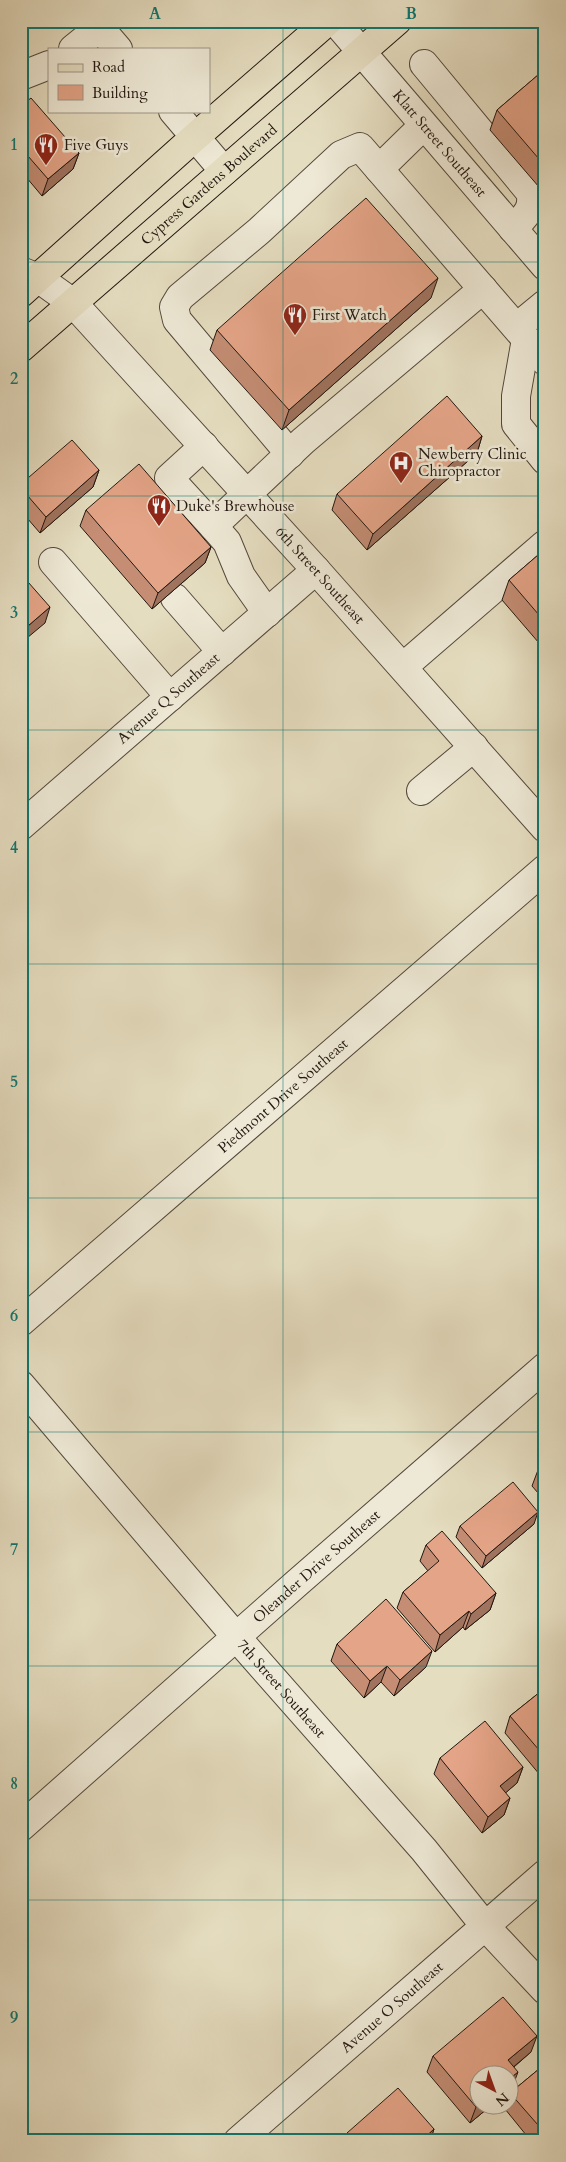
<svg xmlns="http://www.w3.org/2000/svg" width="566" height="2162" font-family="Cardo,serif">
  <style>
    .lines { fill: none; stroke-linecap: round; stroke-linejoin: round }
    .minor-casing { stroke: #54483c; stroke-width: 30 }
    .major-casing { stroke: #231710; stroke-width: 30 }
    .minor { stroke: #eee9d6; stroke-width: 28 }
    .major { stroke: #e5ddc0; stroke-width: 28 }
    .wall { fill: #c48d74; stroke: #231710 }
    .shaded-wall { fill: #a0735e; stroke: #231710 }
    .building { fill: #e4a487; stroke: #231710 }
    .grid { fill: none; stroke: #0f766e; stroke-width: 1; stroke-opacity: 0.55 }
    .labels { text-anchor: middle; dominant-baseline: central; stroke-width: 5; stroke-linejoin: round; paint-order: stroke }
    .street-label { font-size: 15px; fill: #231710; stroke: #eee9d6 }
    .poi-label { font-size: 15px; fill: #231710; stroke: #eee9d6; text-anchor: start }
    .neatline { fill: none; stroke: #0f766e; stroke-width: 2 }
    .grid-label { font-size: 16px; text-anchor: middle; font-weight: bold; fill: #0f766e }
  </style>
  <rect width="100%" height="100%" fill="#e5ddc0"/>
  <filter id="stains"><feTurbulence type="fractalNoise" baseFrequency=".004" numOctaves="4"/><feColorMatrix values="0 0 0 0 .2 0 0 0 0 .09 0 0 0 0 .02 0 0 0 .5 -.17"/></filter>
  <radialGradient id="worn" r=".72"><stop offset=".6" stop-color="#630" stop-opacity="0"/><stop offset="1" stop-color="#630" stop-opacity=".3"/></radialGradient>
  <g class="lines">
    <g class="minor-casing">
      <g id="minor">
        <path d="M94 21 118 49"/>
        <path id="s1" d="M335 21 545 266"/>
        <path d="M73 49 99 28"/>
        <path d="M424 64 530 192C535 209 524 217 513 229"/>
        <path d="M21 76 49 65"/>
        <path d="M173 111 224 171"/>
        <path d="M379 169 423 126"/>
        <path id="s2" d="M21 271 38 278 73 303 316 570 545 828"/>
        <path d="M517 327 545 304"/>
        <path d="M526 339 516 396V424L545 460"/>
        <path d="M204 446 169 478 213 526 303 441 483 289"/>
        <path d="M290 454 177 320 174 307 180 297 259 231 341 155 360 147 545 361"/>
        <path d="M213 526 227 542 241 576 267 613"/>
        <path d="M53 562 170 697"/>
        <path d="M175 598 222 652"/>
        <path d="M403 667 544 545"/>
        <path d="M421 791 474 747"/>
        <path id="s3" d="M21 826 316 570"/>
        <path id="s4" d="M21 1322 545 869"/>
        <path id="s5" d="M21 1385 237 1638 424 1850 485 1926 545 1990"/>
        <path id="s6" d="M21 1827 297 1583 545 1367"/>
        <path id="s7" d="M238 2141 545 1874"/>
      </g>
    </g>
    <g class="major-casing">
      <g id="major">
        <path d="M21 293 195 137 328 21"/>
        <path id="s8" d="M21 348 397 21"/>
      </g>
    </g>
    <use href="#minor" class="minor"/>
    <use href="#major" class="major"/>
  </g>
  <path class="wall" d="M545 69V194L490 130 497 110Z
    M21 106 79 153 73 169 42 196 21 171Z
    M431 298 282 430 210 350 217 330Z
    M482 436 477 453 367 550 332 510 337 494Z
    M99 470 93 487 40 533 21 511V484Z
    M86 510 211 547 205 563 152 609 80 526Z
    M545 549V650L502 600 509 580Z
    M545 1464V1501L532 1486 538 1470Z
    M534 1524 482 1568 456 1537 460 1526Z
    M426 1545 496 1593 490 1610 465 1630 463 1627 435 1652 397 1608 403 1592 428 1571 420 1561Z
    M337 1644 426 1667 394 1696 381 1682 364 1698 331 1661Z
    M545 1688V1781L505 1733 510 1716Z
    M440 1758 523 1767 517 1783 505 1793 510 1798 504 1815 482 1833 434 1774Z
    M531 2052 514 2067 512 2088 508 2091V2074L478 2104H493L470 2123 427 2072 433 2056Z
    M545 2064V2141H531L505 2109 506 2104H508V2098L510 2093Z
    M434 2129 430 2141H344L347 2133Z"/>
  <path class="shaded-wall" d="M211 21H229L228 23Z
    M79 153 73 169 42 196 48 179Z
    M438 278 431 298 282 430 289 410Z
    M482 436 477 453 367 550 373 534Z
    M99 470 93 487 40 533 46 517Z
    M211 547 205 563 152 609 158 593Z
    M50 607 45 623 21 643V632Z
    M538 1512 534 1524 482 1568 486 1556Z
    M496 1593 490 1610 465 1630 471 1614Z
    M469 1611 463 1627 435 1652 440 1635Z
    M432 1651 426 1667 394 1696 400 1680Z
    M387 1666 381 1682 364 1698 370 1681Z
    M523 1767 517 1783 494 1803 500 1786Z
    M510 1798 504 1815 482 1833 488 1817Z
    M537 2036 531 2052 505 2074 508 2060Z
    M518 2072 512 2088 508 2091V2080Z
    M479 2104H493L470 2123 476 2107Z
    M434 2129 430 2141H421Z"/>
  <path class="building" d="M545 69V166L497 110Z
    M31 98 79 153 48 179 21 148V106Z
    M366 198 438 278 289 410 217 330Z
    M447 396 482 436 373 534 337 494Z
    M72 440 99 470 46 517 21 488V484Z
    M139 464 211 547 158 593 86 510Z
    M545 549V622L509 580Z
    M21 574 50 607 21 632Z
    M545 1464V1478L538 1470Z
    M513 1482 538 1512 486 1556 460 1526Z
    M442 1531 496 1593 471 1614 469 1611 440 1635 403 1592 439 1561 426 1545Z
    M386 1599 432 1651 400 1680 387 1666 370 1681 337 1644Z
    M545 1688V1757L510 1716Z
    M485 1721 523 1767 500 1786 510 1798 488 1817 440 1758Z
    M503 1997 537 2036 508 2060 518 2072 508 2080V2074H478V2104H479L476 2107 433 2056Z
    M545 2064V2133L510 2093Z
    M398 2088 434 2129 421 2141H354L347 2133Z"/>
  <path class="grid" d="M283 21V2141M21 262H545M21 496H545M21 730H545M21 964H545M21 1198H545M21 1432H545M21 1666H545M21 1900H545"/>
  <defs>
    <g id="restaurant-pin" transform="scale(1.25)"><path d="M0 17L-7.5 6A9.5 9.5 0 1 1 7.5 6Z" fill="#8f2418" stroke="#eee9d6"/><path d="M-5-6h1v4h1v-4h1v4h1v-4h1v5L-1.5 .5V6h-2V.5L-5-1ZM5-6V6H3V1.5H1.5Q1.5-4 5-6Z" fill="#fff"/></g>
    <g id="hospital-pin" transform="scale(1.25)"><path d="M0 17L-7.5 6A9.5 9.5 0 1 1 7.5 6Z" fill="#8f2418" stroke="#eee9d6"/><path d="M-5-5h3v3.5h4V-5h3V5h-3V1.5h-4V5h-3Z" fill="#fff"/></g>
  </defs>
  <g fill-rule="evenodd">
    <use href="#restaurant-pin" x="46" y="145"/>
    <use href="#restaurant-pin" x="295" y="315"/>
    <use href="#hospital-pin" x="401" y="463"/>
    <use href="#restaurant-pin" x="159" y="506"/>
  </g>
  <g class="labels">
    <g class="street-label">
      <text stroke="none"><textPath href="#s1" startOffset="161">Klatt Street Southeast</textPath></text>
      <text stroke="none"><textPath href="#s8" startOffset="249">Cypress Gardens Boulevard</textPath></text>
      <text stroke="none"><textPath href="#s2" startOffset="429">6th Street Southeast</textPath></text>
      <text stroke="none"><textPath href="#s3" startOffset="195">Avenue Q Southeast</textPath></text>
      <text stroke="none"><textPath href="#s4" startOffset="346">Piedmont Drive Southeast</textPath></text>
      <text stroke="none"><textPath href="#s6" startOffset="394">Oleander Drive Southeast</textPath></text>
      <text stroke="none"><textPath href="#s5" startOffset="400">7th Street Southeast</textPath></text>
      <text stroke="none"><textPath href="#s7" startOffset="204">Avenue O Southeast</textPath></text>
    </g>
    <g class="poi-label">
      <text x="64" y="145">Five Guys</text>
      <text x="312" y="315">First Watch</text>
      <text x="418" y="454">Newberry Clinic<tspan x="418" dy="17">Chiropractor</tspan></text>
      <text x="176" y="506">Duke's Brewhouse</text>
    </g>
  </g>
  <rect width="566" height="2162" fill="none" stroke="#e5ddc0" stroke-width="55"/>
  <rect x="48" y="48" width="162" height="65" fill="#eee9d6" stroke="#9d9587"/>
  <rect x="58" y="64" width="25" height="8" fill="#e5ddc0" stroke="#9d9587"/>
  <text x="92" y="72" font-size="15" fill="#231710">Road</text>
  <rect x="58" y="85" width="25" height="15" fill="#e4a487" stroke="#9d9587"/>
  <text x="92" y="98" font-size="15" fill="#231710">Building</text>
  <g transform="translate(494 2090) rotate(139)"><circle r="24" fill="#eee9d6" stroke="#9d9587"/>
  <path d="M0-4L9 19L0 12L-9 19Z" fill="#8f2418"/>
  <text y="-8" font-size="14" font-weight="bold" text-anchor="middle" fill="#231710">N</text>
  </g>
  <rect x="28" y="28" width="510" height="2106" class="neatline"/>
  <g class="grid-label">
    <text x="155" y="19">A</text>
    <text x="411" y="19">B</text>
    <text x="14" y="150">1</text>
    <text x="14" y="384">2</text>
    <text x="14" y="618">3</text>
    <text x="14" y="853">4</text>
    <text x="14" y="1087">5</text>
    <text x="14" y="1321">6</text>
    <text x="14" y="1555">7</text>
    <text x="14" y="1789">8</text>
    <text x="14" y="2023">9</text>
  </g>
  <rect width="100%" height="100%" filter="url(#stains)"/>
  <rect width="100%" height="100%" fill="url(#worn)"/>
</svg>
